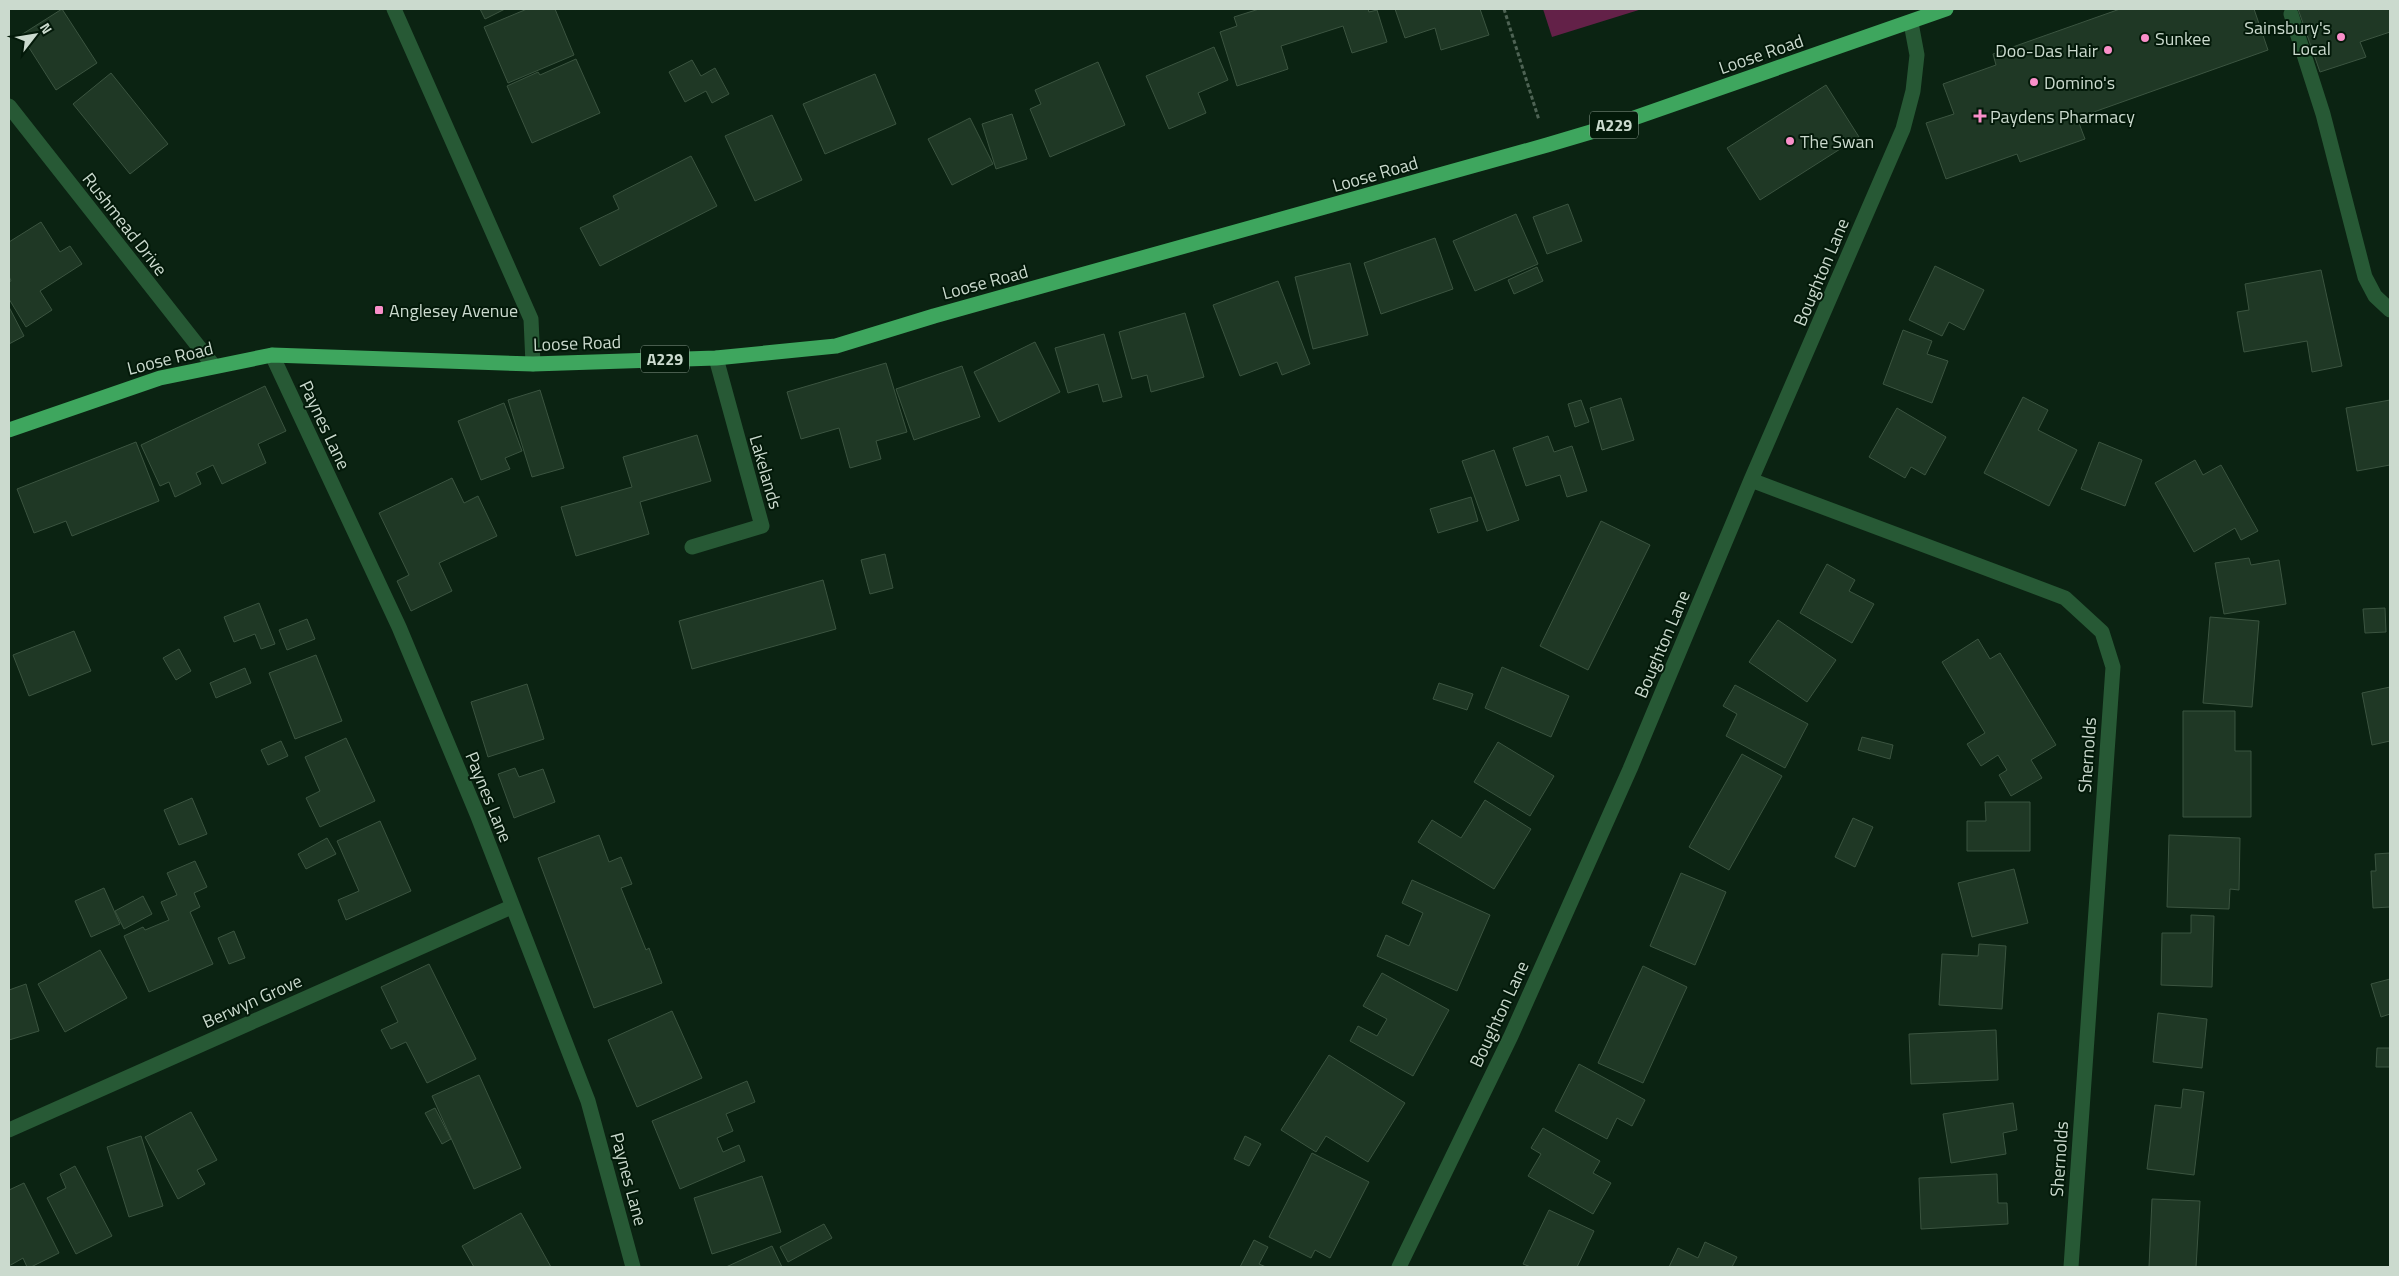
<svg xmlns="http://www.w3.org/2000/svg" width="2399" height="1276" font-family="'Titillium Web',sans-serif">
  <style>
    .green { fill: #632148 }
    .building { fill: #1f3825; stroke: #3b5440 }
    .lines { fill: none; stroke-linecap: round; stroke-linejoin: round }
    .path { stroke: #4e6354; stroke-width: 3; stroke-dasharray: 4 2.5; stroke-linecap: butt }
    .lane { stroke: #275935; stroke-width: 15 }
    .street { stroke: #275935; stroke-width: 15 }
    .highway { stroke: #3ea65e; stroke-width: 15 }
    .poi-dot { fill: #f98fc9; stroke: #031909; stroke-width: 2 }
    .labels { text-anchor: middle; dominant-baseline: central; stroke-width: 4; stroke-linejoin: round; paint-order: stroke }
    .shield { fill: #031909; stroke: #8fa093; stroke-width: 1 }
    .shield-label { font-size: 16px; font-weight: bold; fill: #cbdace }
    .poi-label { font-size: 18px; fill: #cbdace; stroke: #031909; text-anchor: start }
    .street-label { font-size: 18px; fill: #cbdace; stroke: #031909 }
  </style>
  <rect width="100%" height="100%" fill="#0b2312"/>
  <path class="green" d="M1543 9H1642L1552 37Z"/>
  <path class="building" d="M62 9 97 63 56 90 21 35Z
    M480 9H505L485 19Z
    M527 9H555L574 55 508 83 484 27Z
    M1259 9H1368L1369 12 1377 10 1387 42 1352 53 1343 26 1281 46 1288 69 1237 86 1220 32 1237 26 1234 17Z
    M1395 9H1480L1489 35 1441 50 1435 28 1405 38Z
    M2120 9H2254L2268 50 2077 118 2085 139 2020 162 2017 154 1946 179 1926 123 1954 114 1943 84 1996 65 1993 54Z
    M2298 9H2390V32L2360 42 2366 57 2320 72Z
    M1214 47 1228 80 1198 93 1206 113 1169 129 1146 76Z
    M576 59 600 113 532 143 507 86 538 72 540 75Z
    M692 60 701 76 715 68 729 94 712 103 706 91 685 102 669 72Z
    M1098 62 1125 125 1050 157 1030 109 1041 104 1035 90Z
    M111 73 168 144 130 174 73 104Z
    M875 74 896 124 825 154 803 104Z
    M1826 85 1859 137 1760 200 1727 148Z
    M1012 114 1027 159 996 169 982 124Z
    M772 115 802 180 755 201 725 136Z
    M970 118 993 164 952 185 928 139Z
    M691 156 717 206 600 266 580 228 619 209 613 196Z
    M1568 204 1582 241 1547 254 1533 217Z
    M1516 214 1538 264 1475 291 1453 241Z
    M41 222 60 252 70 246 82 264 40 291 52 310 26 327 9 299V282L11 281 9 276V242Z
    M1435 238 1453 289 1381 314 1364 263Z
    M1350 263 1368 335 1313 349 1295 277Z
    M1935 266 1984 290 1964 330 1949 322 1942 336 1909 320Z
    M1537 267 1543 281 1514 294 1508 280Z
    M2321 270 2342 366 2312 372 2307 341 2244 352 2237 312 2249 310 2245 284Z
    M1278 281 1310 364 1282 375 1277 362 1240 376 1213 305Z
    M9 307 24 336 9 344Z
    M1185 313 1204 377 1151 392 1147 375 1132 379 1119 332Z
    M1903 330 1932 341 1927 354 1948 361 1932 403 1883 384Z
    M1104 334 1122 397 1103 402 1098 384 1068 393 1055 348Z
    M1035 342 1060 392 999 422 974 372Z
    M886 363 907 432 876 441 881 459 850 468 839 428 801 439 787 392Z
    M962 366 980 417 914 440 896 389Z
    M265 386 286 431 258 444 266 463 222 484 213 465 196 473 201 484 175 497 169 482 160 486 141 445Z
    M540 390 564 468 532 477 508 400Z
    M2023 397 2048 410 2038 430 2077 450 2049 506 1984 473Z
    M1621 398 1634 440 1602 450 1590 408Z
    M1581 400 1589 422 1575 427 1568 404Z
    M2390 400V465L2357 471 2346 408Z
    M504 403 522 451 505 458 510 469 481 480 458 421Z
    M1897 408 1946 437 1925 475 1911 467 1905 478 1869 457Z
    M697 435 711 481 640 502 649 534 576 556 561 507 632 487 623 457Z
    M1548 436 1554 452 1572 446 1587 491 1567 497 1560 475 1526 486 1513 448Z
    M136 442 159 501 72 536 66 521 34 533 17 489Z
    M2099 442 2142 460 2125 506 2081 489Z
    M1494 450 1519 520 1487 531 1462 461Z
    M2195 460 2203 475 2221 465 2258 531 2241 540 2235 528 2194 552 2155 483Z
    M452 478 464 503 478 496 497 536 439 563 452 591 411 611 397 581 409 575 379 513Z
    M1471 497 1478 521 1438 533 1430 509Z
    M1601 521 1650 545 1588 670 1540 646Z
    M885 554 893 588 870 594 861 560Z
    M2249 558 2251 565 2279 560 2286 604 2224 614 2215 563Z
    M1827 564 1855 580 1849 591 1874 604 1852 643 1800 613Z
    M823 580 836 629 692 669 679 621Z
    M259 603 275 644 261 649 255 634 234 642 224 617Z
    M2385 608 2386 632 2365 633 2363 609Z
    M2210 617 2259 621 2252 707 2203 703Z
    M307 619 315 639 287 650 279 630Z
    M1778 620 1836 660 1807 702 1749 662Z
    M74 631 91 671 29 696 13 655Z
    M1978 639 1990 659 2000 653 2056 745 2031 760 2042 778 2011 796 1999 775 2007 770 1998 755 1981 766 1967 744 1985 733 1942 662Z
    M179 649 191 671 176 680 163 658Z
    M316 655 342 721 295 739 269 673Z
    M1502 667 1569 696 1551 737 1485 708Z
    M245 668 251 683 216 698 210 683Z
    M1439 683 1473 694 1467 710 1433 699Z
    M527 684 544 739 488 757 471 702Z
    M1735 685 1808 724 1785 768 1726 736 1737 714 1723 706Z
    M2390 687V741L2372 745 2362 693Z
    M2183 711H2235V751H2251V817H2183Z
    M1862 737 1893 745 1890 759 1858 750Z
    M346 738 375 801 320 827 306 798 320 791 305 757Z
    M281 741 288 756 268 765 261 750Z
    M1498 742 1554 776 1530 816 1474 782Z
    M1742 754 1782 776 1729 870 1689 847Z
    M515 768 519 777 543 769 555 802 514 818 498 774Z
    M192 798 207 834 179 845 164 810Z
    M1485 800 1531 829 1494 889 1418 842 1432 820 1461 838Z
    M1985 802H2030V851H1967V821H1986Z
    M1853 818 1873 827 1855 867 1835 857Z
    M380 821 411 891 346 920 338 900 359 891 337 841Z
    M599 835 609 862 621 857 632 884 621 888 646 950 649 948 662 983 594 1008 538 858Z
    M2169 835 2240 838 2239 890 2230 889 2229 909 2167 907Z
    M327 838 336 854 306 869 298 854Z
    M2390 853V907L2373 908 2371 871H2376L2375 854Z
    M195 861 207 887 194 893 200 907 190 912 213 964 149 992 124 936 143 927 145 930 169 920 161 902 177 895 167 873Z
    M2014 869 2028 923 1972 937 1958 883Z
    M1681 873 1726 892 1695 965 1650 946Z
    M1412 880 1490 915 1457 991 1377 956 1386 935 1409 946 1423 913 1402 903Z
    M104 888 120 924 91 937 75 901Z
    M143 896 152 914 124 929 115 911Z
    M2191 915 2214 916 2212 987 2161 985 2162 933H2191Z
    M234 931 245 958 229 964 218 938Z
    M1979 944 2006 946 2002 1009 1939 1005 1942 954 1978 956Z
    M100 950 127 998 65 1032 38 984Z
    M429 964 476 1059 427 1083 406 1042 391 1049 381 1030 398 1022 381 987Z
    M1643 966 1687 987 1643 1083 1598 1063Z
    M1382 973 1449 1010 1413 1076 1350 1041 1358 1026 1377 1036 1387 1019 1363 1006Z
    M2390 979V1014L2381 1017 2371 984Z
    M26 984 39 1031 9 1040V990Z
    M672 1011 702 1078 637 1107 608 1040Z
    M2158 1013 2207 1019 2202 1068 2153 1062Z
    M1996 1030 1998 1080 1911 1084 1909 1034Z
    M2377 1048H2390V1067H2376Z
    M1329 1055 1405 1103 1368 1162 1326 1136 1316 1152 1281 1130Z
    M1579 1064 1645 1100 1632 1126 1617 1118 1607 1139 1555 1111Z
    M479 1075 521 1168 474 1189 432 1096Z
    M747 1081 755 1102 726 1114 733 1131 717 1138 723 1152 739 1145 745 1161 680 1189 652 1121Z
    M2183 1089 2204 1092 2194 1175 2147 1169 2155 1105 2181 1108Z
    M2013 1103 2017 1130 2003 1133 2006 1154 1951 1163 1943 1114Z
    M435 1108 451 1139 442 1144 425 1113Z
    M191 1112 217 1160 197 1170 205 1184 178 1199 145 1137Z
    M1543 1128 1600 1161 1593 1173 1611 1183 1593 1214 1528 1176 1541 1154 1531 1148Z
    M141 1136 163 1206 129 1217 107 1147Z
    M1245 1136 1261 1144 1249 1166 1234 1159Z
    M1312 1153 1369 1182 1330 1258 1315 1250 1311 1258 1269 1237Z
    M75 1166 112 1236 76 1254 47 1198 66 1188 60 1174Z
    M1997 1174 1998 1203H2007L2008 1224 1921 1229 1919 1178Z
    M762 1176 781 1232 712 1254 694 1198Z
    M24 1183 59 1253 31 1267H27L23 1258 9 1266V1190Z
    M2152 1199 2200 1201 2196 1267H2149Z
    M1549 1210 1594 1231 1577 1267H1531L1523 1264Z
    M521 1213 551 1267H474L462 1246Z
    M824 1224 832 1238 788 1262 780 1247Z
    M1254 1240 1268 1247 1259 1264 1266 1267H1240Z
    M1705 1242 1737 1257 1732 1267H1669L1678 1248 1698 1258Z
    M772 1246 782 1267H726Z"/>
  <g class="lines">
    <path class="path" d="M1504 9 1539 120"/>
    <path class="lane" d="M2291 14 2323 114 2365 277 2375 296 2390 310"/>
    <path class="street" d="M394 9 531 319 533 364
      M9 106 213 365
      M272 355 399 627 477 814 588 1101 633 1267
      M1751 480 2065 598 2102 632 2113 667 2071 1267
      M692 547 762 526 716 358
      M9 1130 511 907
      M1399 1267 1511 1036 1630 769 1751 480 1903 129 1913 91 1917 55 1911 23"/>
    <path class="highway" d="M9 430 160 378 272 355 533 364 716 358 836 346 934 316 1547 145 1611 126 1946 9"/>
  </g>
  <g class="poi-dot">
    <circle cx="2341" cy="37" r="5"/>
    <circle cx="2145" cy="38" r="5"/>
    <circle cx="2108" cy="50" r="5"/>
    <circle cx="2034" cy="82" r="5"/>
    <path d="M1977.5 108.5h5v5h5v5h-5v5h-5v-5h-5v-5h5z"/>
    <circle cx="1790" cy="141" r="5"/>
    <rect x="374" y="305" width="10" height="10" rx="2.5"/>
  </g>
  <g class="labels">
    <g class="shield">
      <rect x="1590" y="111.5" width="48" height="27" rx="4"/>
      <rect x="641" y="345.5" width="48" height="27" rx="4"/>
    </g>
    <g class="shield-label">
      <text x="1614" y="125">A229</text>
      <text x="665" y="359">A229</text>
    </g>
    <g class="poi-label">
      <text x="2331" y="27" text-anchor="end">Sainsbury's<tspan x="2331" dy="21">Local</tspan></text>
      <text x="2155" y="38">Sunkee</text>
      <text x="2098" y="50" text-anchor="end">Doo-Das Hair</text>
      <text x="2044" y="82">Domino's</text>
      <text x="1990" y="116">Paydens Pharmacy</text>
      <text x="1800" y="141">The Swan</text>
      <text x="389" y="310">Anglesey Avenue</text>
    </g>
    <g class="street-label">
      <text transform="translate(1761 54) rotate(-19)">Loose Road</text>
      <text transform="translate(1375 174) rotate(-16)">Loose Road</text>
      <text transform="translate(125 224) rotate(52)">Rushmead Drive</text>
      <text transform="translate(1821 272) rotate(-67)">Boughton Lane</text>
      <text transform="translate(985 282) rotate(-15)">Loose Road</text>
      <text transform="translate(577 343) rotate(-2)">Loose Road</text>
      <text transform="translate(170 358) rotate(-14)">Loose Road</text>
      <text transform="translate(325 425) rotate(65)">Paynes Lane</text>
      <text transform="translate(766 472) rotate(74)">Lakelands</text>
      <text transform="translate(1662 644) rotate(-67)">Boughton Lane</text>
      <text transform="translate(2087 755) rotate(-86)">Shernolds</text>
      <text transform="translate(489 797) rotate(68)">Paynes Lane</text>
      <text transform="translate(252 1001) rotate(-24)">Berwyn Grove</text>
      <text transform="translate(1499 1014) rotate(-65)">Boughton Lane</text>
      <text transform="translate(2059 1159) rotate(-86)">Shernolds</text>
      <text transform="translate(629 1179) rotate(75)">Paynes Lane</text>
    </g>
  </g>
  <rect width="2399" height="1276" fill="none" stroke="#cbdace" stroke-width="20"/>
  <g transform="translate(35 35) rotate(59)" stroke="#031909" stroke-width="4" paint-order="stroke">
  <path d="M0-4L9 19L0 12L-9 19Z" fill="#cbdace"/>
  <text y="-8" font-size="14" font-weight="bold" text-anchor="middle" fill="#cbdace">N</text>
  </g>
</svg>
